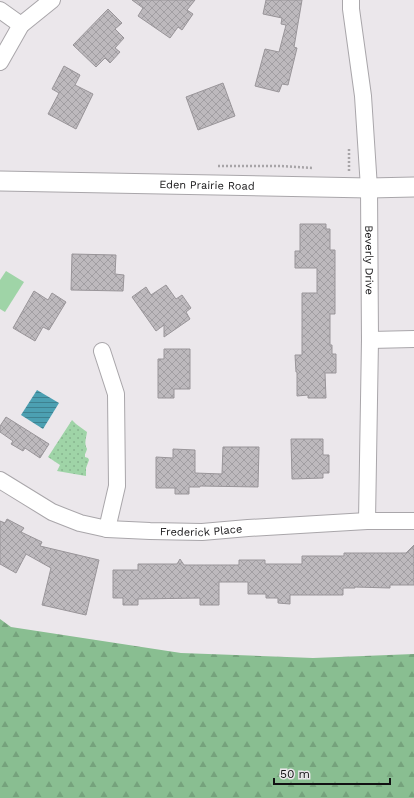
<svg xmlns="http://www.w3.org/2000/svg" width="414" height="798" font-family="'Work Sans',sans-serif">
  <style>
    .grass { fill: #9fd4a7 }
    .forest { fill: url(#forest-firs) }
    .park { fill: url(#park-dots) }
    .water { fill: url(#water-rules) }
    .building { fill: url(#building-cross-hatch); stroke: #999599 }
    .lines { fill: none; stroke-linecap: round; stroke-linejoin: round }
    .minor-casing { stroke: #a9a6aa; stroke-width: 18 }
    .tertiary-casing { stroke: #a9a6aa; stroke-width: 21 }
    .path { stroke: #a7a4a7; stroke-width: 2.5; stroke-dasharray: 2 2; stroke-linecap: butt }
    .minor { stroke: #fff; stroke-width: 16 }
    .tertiary { stroke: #fff; stroke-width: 19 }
    .labels { text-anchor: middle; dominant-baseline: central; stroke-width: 3; stroke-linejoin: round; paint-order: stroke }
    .street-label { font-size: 11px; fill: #121113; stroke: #ebe7eb }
  </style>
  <defs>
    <pattern id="forest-firs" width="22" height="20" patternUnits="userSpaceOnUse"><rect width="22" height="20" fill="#89be91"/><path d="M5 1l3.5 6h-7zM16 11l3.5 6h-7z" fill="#75a27c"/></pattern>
    <pattern id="park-dots" width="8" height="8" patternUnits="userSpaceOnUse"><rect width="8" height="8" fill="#9fd4a7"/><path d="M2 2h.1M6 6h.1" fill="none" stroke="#88b58f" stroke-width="1.8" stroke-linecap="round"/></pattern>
    <pattern id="water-rules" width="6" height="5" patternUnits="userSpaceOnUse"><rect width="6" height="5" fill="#4ca0b2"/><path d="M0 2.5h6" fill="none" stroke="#3e8190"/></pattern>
    <pattern id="building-cross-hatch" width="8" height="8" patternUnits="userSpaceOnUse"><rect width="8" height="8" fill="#bdb9bd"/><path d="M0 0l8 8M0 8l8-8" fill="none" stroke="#a19ea2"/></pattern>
  </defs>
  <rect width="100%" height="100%" fill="#ebe7eb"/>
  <path class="grass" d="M6 271 24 282 5 312 0 309V280Z"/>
  <path class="forest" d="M0 619 11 627 181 653 313 658 414 654V798H0Z"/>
  <path class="park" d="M72 420 76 424 87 432C86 439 84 443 87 449L86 452 85 454V457L88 458 89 460 86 468V476L57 471 60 465 48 457Z"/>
  <path class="water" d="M37 390 59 403 43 429 21 415Z"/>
  <path class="building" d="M132 0H195L187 10 193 14 182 30 178 27 170 38 138 16 143 8Z
    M266 0H302L294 47 297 48 288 85 282 84 279 92 255 86 265 49 279 52 286 25 281 24 282 18 263 14Z
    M108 9 122 23 115 29 124 38 115 48 120 52 110 63 105 58 96 67 73 45Z
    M64 66 80 75 75 85 93 94 76 129 48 114 59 93 52 89Z
    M223 83 235 116 198 130 186 97Z
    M300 224H326V229H330V250H335V314H330V345H332V354H336V373H325L326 398H308V395L297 396V372H296L295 355H302V293H317V268H295V251H300Z
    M72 254 116 255 115 274 124 275 123 291 71 290Z
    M166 285 176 299 182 295 191 308 186 312 190 319 164 337V325L156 331 132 297 146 287 151 295Z
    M34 291 48 300 52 293 66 302 49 330 43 327 35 341 13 328Z
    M164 349H190V389H174V398H158V359H164Z
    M6 417 49 444 40 458 25 448 23 451 11 444 13 441 0 432V426Z
    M291 439H323V455H329V473H323V478L292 479Z
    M223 447H259L258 487 200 486V487H189V494H175V488H156V457L173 458V449L195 450V473L222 474Z
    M7 519 24 528 21 532 42 542 40 546 99 560 86 615 42 605 51 568 26 554 16 573 0 564V521L5 523Z
    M414 545V585H390V588L355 587V588H343V595H290V604L278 603V598H266V594H248V582H219V605H200V598L138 599V605H123V598H113V570H138V564H177L180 559 184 565H239V560H265V564H302V556H344V553H406Z"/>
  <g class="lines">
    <g class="minor-casing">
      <g id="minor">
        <path id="s1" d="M351 0V9L363 96 369 188 370 340 367 521"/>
        <path d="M0 10 21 25"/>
        <path d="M0 62 21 25 52 0"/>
        <path d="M370 340 414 339"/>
        <path d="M102 351 116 394 117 486 107 529"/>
        <path id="s2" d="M0 480 52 512 80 523 107 529 150 531 202 532 248 528 367 521H414"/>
      </g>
    </g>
    <g class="tertiary-casing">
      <g id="tertiary">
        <path id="s3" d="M0 181 369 188 414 187"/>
      </g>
    </g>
    <path class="path" d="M218 166H280L313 168
      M349 171V148"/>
    <use href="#minor" class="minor"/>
    <use href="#tertiary" class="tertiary"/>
  </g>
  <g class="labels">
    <g class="street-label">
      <text stroke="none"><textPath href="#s3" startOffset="207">Eden Prairie Road</textPath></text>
      <text stroke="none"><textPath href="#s1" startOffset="261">Beverly Drive</textPath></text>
      <text stroke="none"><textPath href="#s2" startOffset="213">Frederick Place</textPath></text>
    </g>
  </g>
  <path d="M274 778v6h116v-6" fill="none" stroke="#121113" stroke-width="2"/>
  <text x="280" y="778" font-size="12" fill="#121113" stroke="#ebe7eb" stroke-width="3" paint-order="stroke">50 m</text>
</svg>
